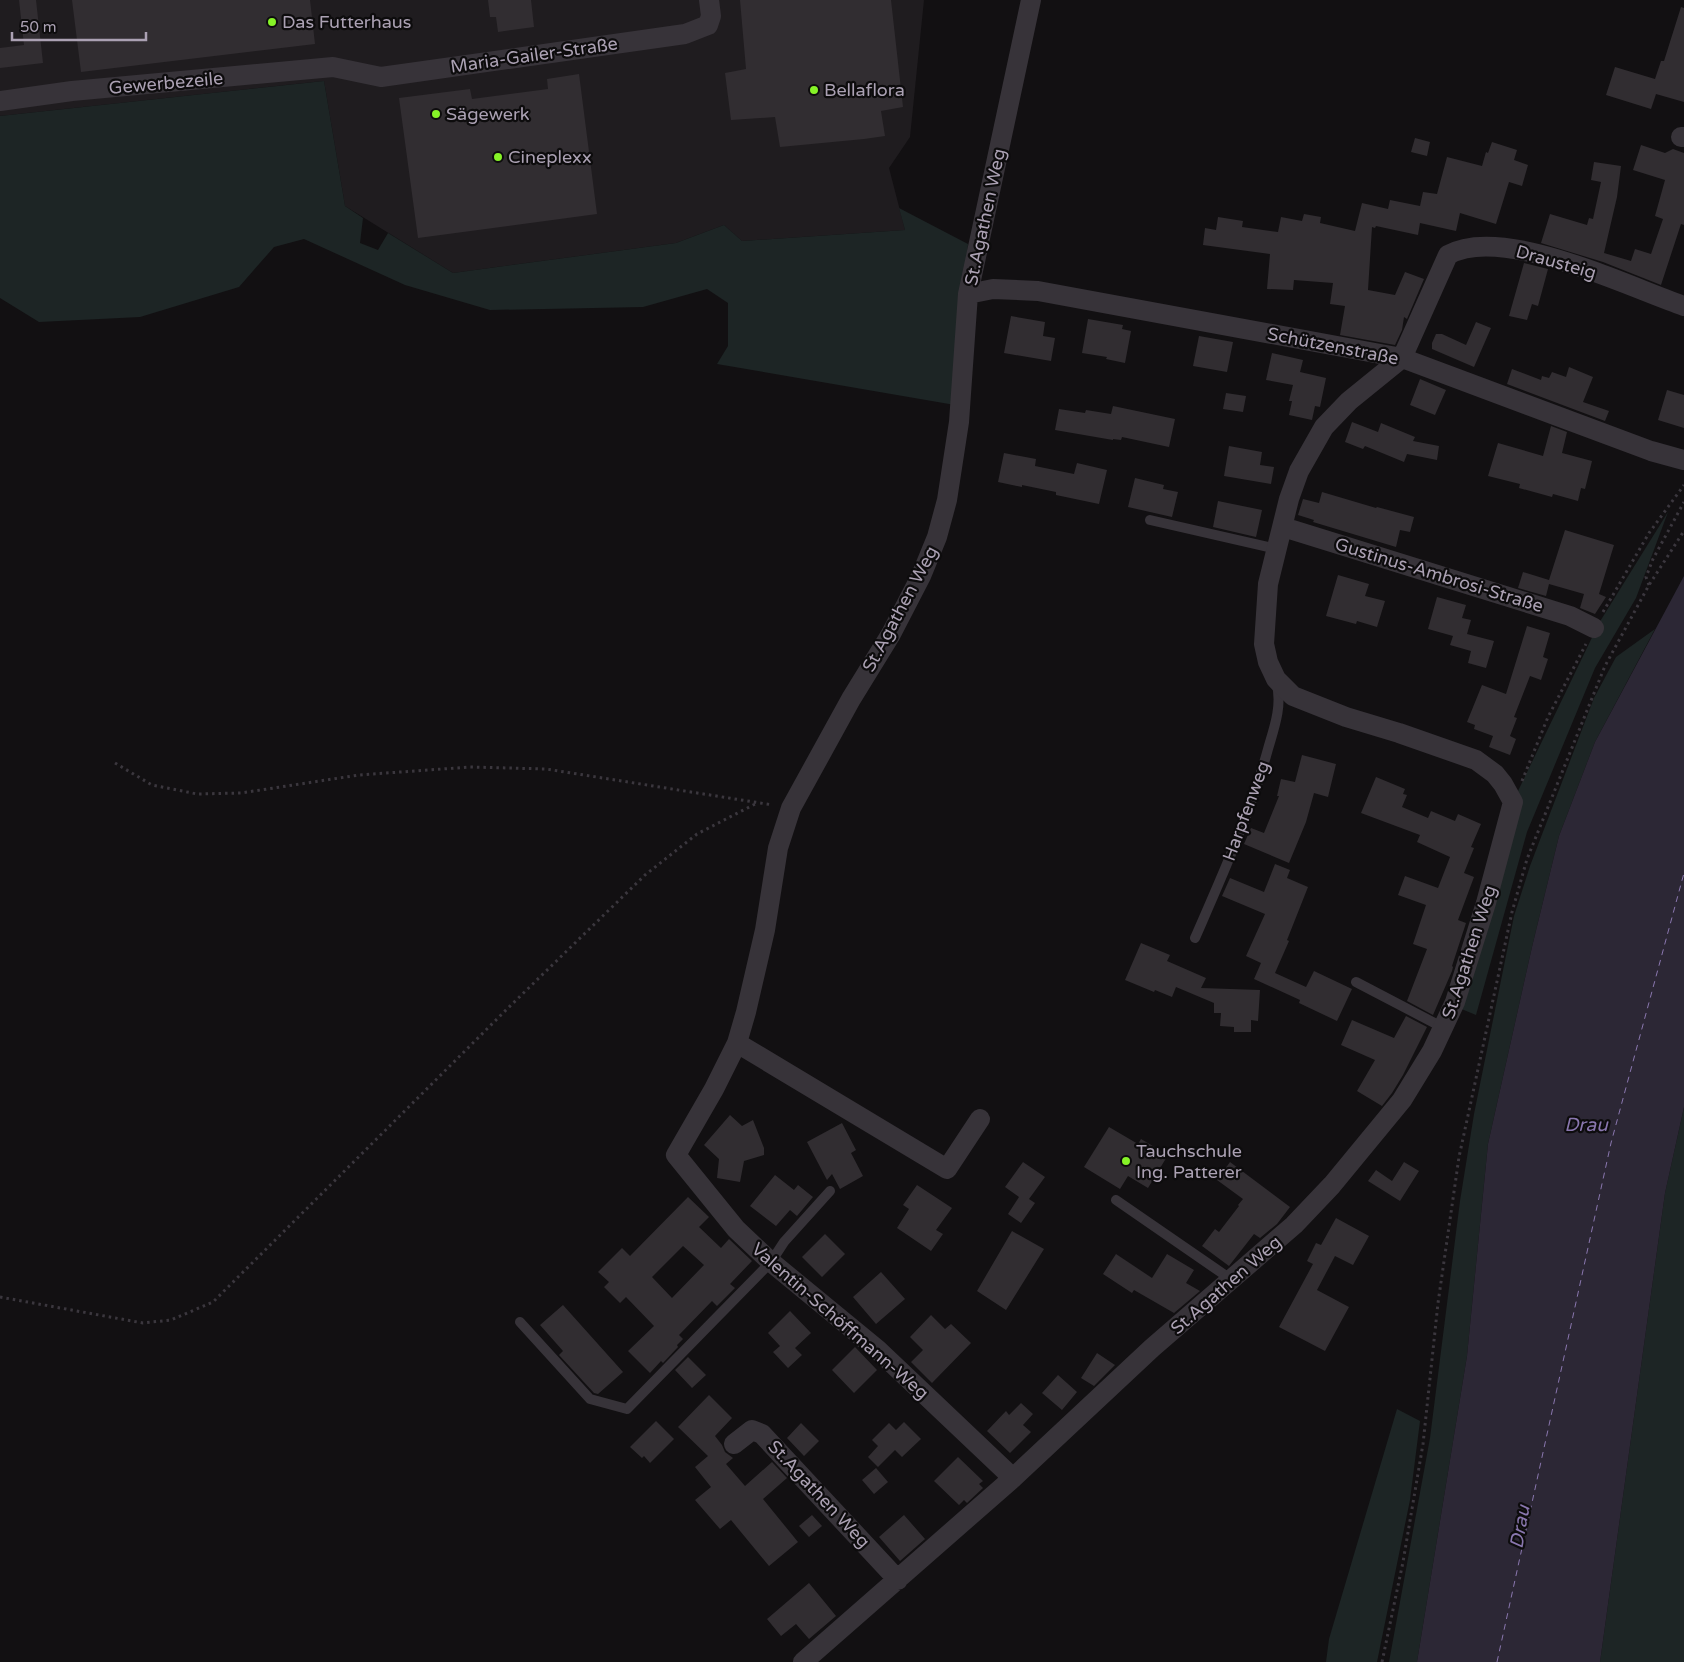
<svg xmlns="http://www.w3.org/2000/svg" width="1684" height="1662" font-family="'Varela Round',sans-serif">
  <style>
    .built { fill: #1f1c1f }
    .green { fill: #1d2525 }
    .water { fill: #2c2735 }
    .lines { fill: none; stroke-linecap: round; stroke-linejoin: round }
    .ferry { stroke: #8a77af; stroke-width: 1; stroke-dasharray: 6 5; stroke-linecap: butt }
    .building { fill: #312d31; fill-rule: evenodd }
    .path { stroke: #3b373e; stroke-width: 3; stroke-dasharray: 2.5 4; stroke-linecap: butt }
    .service { stroke: #373339; stroke-width: 10 }
    .minor { stroke: #373339; stroke-width: 20 }
    .poi-dot { fill: #86f327; stroke: #0d0c0d; stroke-width: 2 }
    .labels { text-anchor: middle; dominant-baseline: central; stroke-width: 4.5; stroke-linejoin: round; paint-order: stroke }
    .poi-label { font-size: 18px; fill: #aba1b3; stroke: #0d0c0d; text-anchor: start }
    .street-label { font-size: 18px; fill: #aba1b3; stroke: #0d0c0d }
    .water-label { font-size: 19px; font-style: italic; fill: #8a77af; stroke: #0d0c0d }
  </style>
  <rect width="100%" height="100%" fill="#121012"/>
  <path class="built" d="M0 0H924L910 137 889 168 905 230 742 241 724 225 676 243 453 273 345 206 324 81 0 116Z"/>
  <path class="green" d="M324 81 345 206 363 218 360 243 378 250 388 233 453 273 676 243 724 225 742 241 905 230 899 208 968 244 955 405 717 364 728 346V303L707 289 643 307 490 310 405 285 304 239 274 247 239 287 140 317 39 322 0 298V116Z
    M1668 512 1636 598 1595 668 1527 832 1476 1015 1459 1008 1518 791 1599 623Z
    M1655 629 1595 742 1559 836 1532 947 1488 1144 1467 1356 1417 1662H1389L1430 1438 1460 1201 1474 1114 1514 916 1530 866 1594 698 1616 657Z
    M1684 1107V1662H1600L1665 1193Z
    M1397 1409 1420 1421 1410 1500 1377 1662H1326L1329 1639Z"/>
  <path class="water" d="M1684 576V1107L1665 1193 1600 1662H1417L1467 1356 1488 1144 1532 947 1559 836 1595 742Z"/>
  <g class="lines">
    <path class="ferry" d="M1497 1662 1611 1143 1684 873"/>
  </g>
  <path class="building" d="M19 0H36L43 63 0 68V48L24 45Z
    M72 0H310L315 44 81 72Z
    M488 0H531L534 27 498 32 496 17H490Z
    M740 0H891L903 107 881 111 885 136 864 139 780 147 775 117 731 120 725 73 746 69Z
    M1681 7 1684 8V102L1656 94 1651 109 1606 95 1615 67 1655 79 1661 61H1664Z
    M579 74 597 214 418 238 399 98 470 89 472 99 548 89 547 79Z
    M1415 138 1430 142 1427 156 1411 152Z
    M1492 142 1517 150 1514 160 1528 165 1522 186 1509 182 1496 224 1460 213 1456 231 1420 223 1418 235 1376 226 1375 228 1372 227 1368 290 1395 295 1405 272 1424 279 1407 319 1404 317 1402 330 1395 345 1340 335 1345 306 1330 304 1333 283 1294 280 1293 290 1267 289 1270 254 1203 245 1205 228 1216 230 1218 217 1243 221 1242 227 1278 232 1281 217 1302 221 1304 214 1321 217 1320 223 1355 231 1362 203 1388 209 1390 200 1420 206 1423 192 1437 194 1447 157 1482 166 1486 152 1488 153Z
    M1641 145 1665 153 1673 149 1684 153V225L1681 224 1661 285 1603 262 1541 243 1550 214 1587 225 1589 218 1593 219 1601 182 1591 180 1594 162 1621 166 1617 197 1604 253 1631 261 1635 249 1651 254 1663 219 1655 216 1665 180 1633 170Z
    M1524 263 1548 269 1538 306 1532 304 1527 320 1509 316Z
    M1011 316 1045 322 1043 336 1055 338 1051 361 1004 353Z
    M1088 319 1123 325 1122 329 1131 331 1125 363 1106 359 1107 357 1082 353Z
    M1476 322 1491 328 1474 367 1432 349V343L1436 334H1442L1466 345Z
    M1199 336 1233 342 1227 372 1193 366Z
    M1272 353 1303 360 1300 372 1326 378 1320 407 1315 406 1312 420 1289 415 1292 401H1289L1293 385 1266 380Z
    M1569 367 1593 377 1583 402 1609 411 1605 421 1507 384 1512 369 1541 380 1542 376 1549 378 1552 372 1566 377Z
    M1420 379 1446 390 1435 415 1410 405Z
    M1667 390 1684 395V428L1658 420Z
    M1226 393 1246 396 1243 412 1223 409Z
    M1113 406 1175 419 1169 447 1122 437 1121 440 1113 439V440L1055 430 1059 409 1085 413 1086 410 1111 414Z
    M1352 422 1378 432 1381 423 1415 437 1413 441 1439 446 1437 460 1407 454 1404 462 1365 446 1363 449 1345 442Z
    M1551 426 1567 432 1562 453 1592 461 1585 489 1581 488 1578 501 1553 494 1552 497 1519 488 1520 484 1488 476 1498 443 1543 456Z
    M1229 446 1262 452 1260 465 1274 467 1271 484 1224 476Z
    M1004 453 1036 459 1035 466 1074 474 1077 463 1107 470 1099 504 1056 495V492L1022 485V487L998 482Z
    M1135 478 1164 485 1163 489 1178 492 1172 517 1128 507Z
    M1322 492 1376 508 1377 507 1414 517 1410 532 1400 530 1396 547 1313 522 1314 520 1298 515 1303 499 1319 503Z
    M1218 501 1262 510 1256 537 1213 527Z
    M1565 530 1614 545 1599 594 1606 597 1595 614 1580 608 1584 594 1549 584 1546 596 1518 588 1523 572 1549 580Z
    M1338 575 1369 584 1365 596 1385 601 1377 627 1357 621 1356 624 1326 616Z
    M1437 597 1466 605 1462 618 1471 620 1467 634 1494 641 1486 668 1468 663 1471 651 1450 645 1453 636 1428 629Z
    M1527 626 1550 633 1543 657 1548 659 1541 680 1530 676 1514 717 1517 718 1510 736 1516 739 1510 755 1489 747 1493 736 1474 729 1475 725 1467 722 1482 685 1506 694Z
    M1302 755 1336 764 1328 797 1314 793 1306 822 1289 863 1244 844 1251 828 1264 833 1279 796H1277L1281 779 1295 782Z
    M1376 777 1405 789 1403 794 1407 795 1402 807 1428 818 1431 811 1455 821 1458 814 1481 824 1471 847 1474 848 1464 873 1474 877 1458 920 1466 923 1452 966 1453 967 1452 971 1433 1015 1407 1001 1427 949 1413 944 1426 905 1398 895 1405 876 1438 888 1450 857 1417 842 1420 835 1361 813Z
    M1275 864 1290 870 1287 878 1308 887 1287 940 1289 941 1275 973 1306 987 1314 971 1352 989 1337 1021 1299 1003 1300 1000 1254 979 1261 963 1246 956 1265 914 1222 896 1230 878 1264 892Z
    M1141 943 1170 955 1167 961 1206 978 1201 988 1260 990 1258 1021 1251 1020V1032H1234V1027L1220 1026 1221 1013H1214V1003L1176 987 1172 997 1155 990 1154 992 1125 980Z
    M1406 1016 1427 1027 1403 1075 1392 1093 1382 1106 1357 1091 1375 1060 1341 1045 1352 1020 1394 1038Z
    M730 1115 742 1126 753 1120 764 1148V1155L744 1161 740 1182 717 1178 719 1159 704 1145Z
    M842 1123 856 1150 851 1153 863 1176 840 1189 832 1174 827 1180 807 1142Z
    M1109 1127 1138 1144 1141 1139 1168 1155 1148 1188 1128 1176 1120 1189 1084 1167Z
    M1023 1162 1045 1177 1029 1199 1035 1203 1021 1223 1008 1214 1019 1197 1005 1187Z
    M1230 1162 1290 1207 1277 1224 1260 1238 1254 1234 1229 1266 1202 1246 1215 1229 1219 1232 1239 1206 1238 1205 1243 1199 1217 1180Z
    M1404 1162 1419 1171 1400 1201 1368 1181 1376 1170 1392 1181Z
    M775 1175 794 1190 798 1185 813 1197 797 1216 790 1210 776 1226 750 1206Z
    M917 1185 952 1208 936 1230 943 1234 931 1251 897 1228 909 1209 903 1205Z
    M688 1197 709 1217 699 1227 721 1248 729 1239 752 1261 730 1284 735 1288 717 1306 712 1301 679 1335 683 1339 677 1345 678 1347 663 1363 661 1361 650 1373 628 1351 654 1326 626 1297 620 1303 604 1287 609 1282 598 1272 622 1248 630 1256ZM683 1246 704 1265 672 1298 652 1277Z
    M1336 1218 1369 1236 1353 1265 1335 1256 1317 1290 1349 1307 1325 1351 1279 1327 1313 1264 1307 1261 1316 1243 1321 1245Z
    M1012 1231 1044 1249 1006 1310 977 1291Z
    M825 1234 845 1254 822 1277 802 1257Z
    M1116 1254 1152 1278 1167 1254 1194 1270 1186 1283 1200 1291 1174 1313 1134 1290 1132 1293 1103 1274Z
    M881 1272 905 1299 876 1324 853 1297Z
    M563 1305 623 1372 598 1394 594 1393 559 1355 563 1351 540 1325Z
    M790 1311 811 1333 795 1348 802 1355 788 1368 773 1352 780 1346 768 1333Z
    M931 1315 945 1329 951 1324 971 1343 932 1383 911 1362 923 1350 910 1337Z
    M855 1347 877 1370 854 1393 832 1370Z
    M1097 1353 1115 1365 1094 1386 1081 1378Z
    M688 1357 706 1375 692 1388 675 1370Z
    M1058 1375 1077 1392 1062 1410 1042 1393Z
    M709 1395 732 1418 715 1436 722 1445 725 1452 733 1458 726 1464 745 1486 772 1462 787 1478 763 1499 798 1542 769 1566 731 1520 720 1529 695 1500 711 1487 695 1467 708 1456 678 1427Z
    M1021 1403 1033 1414 1023 1425 1031 1432 1010 1453 987 1431 1006 1411 1009 1415Z
    M656 1421 674 1439 650 1463 644 1456 642 1458 630 1447Z
    M904 1422 921 1439 902 1457 895 1450 878 1467 868 1457 878 1446 872 1440 889 1423 896 1430Z
    M801 1423 819 1441 804 1456 787 1438Z
    M958 1457 983 1481 979 1484 983 1488 967 1503 964 1500 959 1505 934 1481Z
    M876 1468 888 1482 874 1494 862 1480Z
    M812 1515 822 1526 809 1537 799 1526Z
    M904 1515 925 1539 900 1561 879 1537Z
    M809 1583 836 1616 809 1639 796 1624 781 1636 767 1619Z"/>
  <g class="lines">
    <path class="path" d="M1649 585 1646 577 1653 559 1684 502
      M1603 612 1649 533 1684 485
      M115 763 152 785 197 794 241 793 359 775 470 767 546 769 773 805
      M1522 781 1548 717 1586 644
      M0 1297 143 1323 171 1320 213 1302 507 1009 645 875 697 834 757 803
      M1382 1662 1403 1562 1423 1444 1438 1303 1459 1157 1512 912 1527 859 1605 666 1649 585 1684 531"/>
    <path class="service" d="M1150 520 1277 549
      M1195 938C1222 876 1250 814 1268 749 1274 728 1282 707 1277 685
      M1356 982 1444 1028
      M1116 1200 1232 1280
      M520 1322 590 1399 627 1409 771 1262 784 1242 830 1191"/>
    <path class="minor" d="M0 101 72 91 333 67 381 77 685 34 708 25 711 16 709 0
      M1681 137H1684
      M968 294 993 289 1038 291 1402 358 1651 451 1684 460
      M1283 527 1570 616 1594 628
      M737 1043 947 1169 980 1119
      M734 1444 752 1430 762 1434 898 1580
      M1013 1478 878 1350 771 1262 736 1229 676 1155 714 1089 737 1043 746 1012 765 930 778 848 791 808 851 699 891 634 921 576 937 537 947 500 959 422 968 294 1031 0
      M803 1662 1013 1478 1152 1348 1294 1225 1332 1185 1402 1100 1432 1051 1455 1002 1486 903 1513 802 1503 784 1495 774 1476 760 1399 733 1346 717 1293 696 1276 679 1268 662 1264 644 1268 584 1289 499 1299 471 1324 427 1349 401 1402 358 1448 255C1502 224 1628 287 1684 306"/>
  </g>
  <g class="poi-dot">
    <circle cx="272" cy="22" r="5"/>
    <circle cx="814" cy="90" r="5"/>
    <circle cx="436" cy="114" r="5"/>
    <circle cx="498" cy="157" r="5"/>
    <circle cx="1126" cy="1161" r="5"/>
  </g>
  <g class="labels">
    <g class="poi-label">
      <text x="282" y="22">Das Futterhaus</text>
      <text x="824" y="90">Bellaflora</text>
      <text x="446" y="114">Sägewerk</text>
      <text x="508" y="157">Cineplexx</text>
      <text x="1136" y="1151">Tauchschule<tspan x="1136" dy="21">Ing. Patterer</tspan></text>
    </g>
    <g class="street-label">
      <text transform="translate(534 55) rotate(-8)">Maria-Gailer-Straße</text>
      <text transform="translate(166 83) rotate(-5)">Gewerbezeile</text>
      <text transform="translate(985 217) rotate(-78)">St.Agathen Weg</text>
      <text transform="translate(1556 262) rotate(16)">Drausteig</text>
      <text transform="translate(1333 346) rotate(11)">Schützenstraße</text>
      <text transform="translate(1439 575) rotate(17)">Gustinus-Ambrosi-Straße</text>
      <text transform="translate(900 609) rotate(-62)">St.Agathen Weg</text>
      <text transform="translate(1246 811) rotate(-70)">Harpfenweg</text>
      <text transform="translate(1469 952) rotate(-72)">St.Agathen Weg</text>
      <text transform="translate(1226 1285) rotate(-41)">St.Agathen Weg</text>
      <text transform="translate(840 1321) rotate(41)">Valentin-Schöffmann-Weg</text>
      <text transform="translate(819 1494) rotate(47)">St.Agathen Weg</text>
    </g>
    <g class="water-label">
      <text x="1586" y="1125">Drau</text>
      <text transform="translate(1520 1527) rotate(-80)">Drau</text>
    </g>
  </g>
  <path d="M12 32v8h134v-8" fill="none" stroke="#aba1b3" stroke-width="2.5"/>
  <text x="20" y="32" font-size="15" fill="#aba1b3" stroke="#0d0c0d" stroke-width="4" paint-order="stroke">50 m</text>
</svg>
